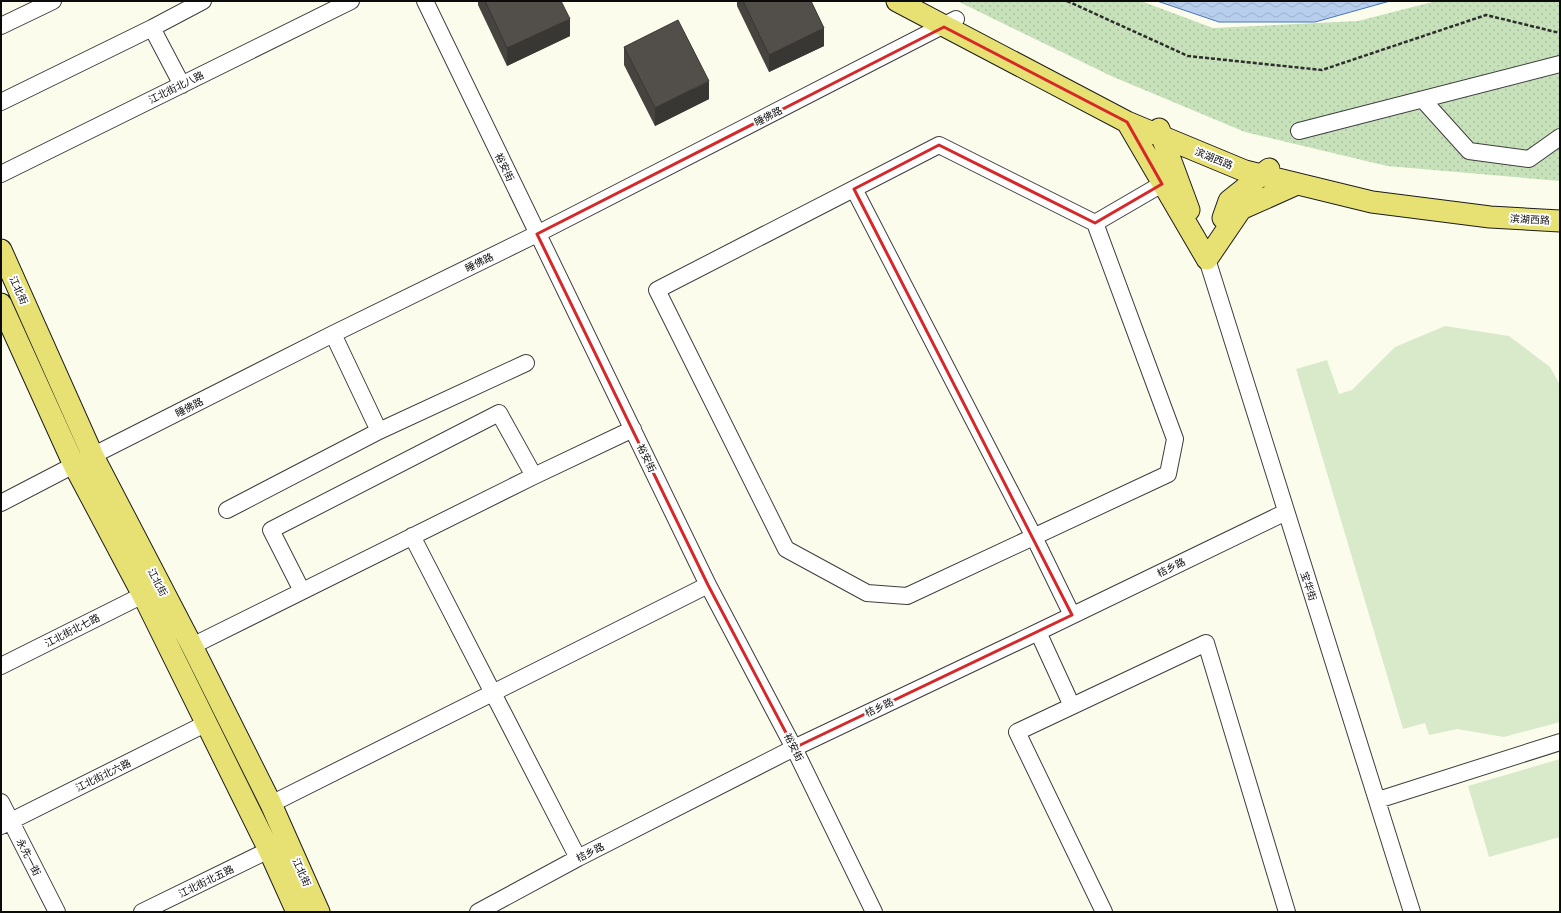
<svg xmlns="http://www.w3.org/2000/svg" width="1561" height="913" font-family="'Playfair Display','Noto Sans SC',serif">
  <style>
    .grass { fill: url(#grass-dots) }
    .pitch { fill: #d9eacb }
    .water { fill: url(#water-waves); stroke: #4876ba }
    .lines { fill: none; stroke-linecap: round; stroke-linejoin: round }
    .minor-casing { stroke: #3e3e3e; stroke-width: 18 }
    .major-casing { stroke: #1c1c1c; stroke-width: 23 }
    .path { stroke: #2d2d2d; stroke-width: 2.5; stroke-dasharray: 4 2; stroke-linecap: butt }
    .minor { stroke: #fff; stroke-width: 16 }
    .major { stroke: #e6e172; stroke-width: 21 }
    .wall { fill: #47433f }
    .shaded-wall { fill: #393733 }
    .building { fill: #524e49; stroke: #393733 }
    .marked { fill: none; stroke: #d62828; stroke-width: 3; stroke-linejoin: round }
    .labels { text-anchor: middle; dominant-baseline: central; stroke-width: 4; stroke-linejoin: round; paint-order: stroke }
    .street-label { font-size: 10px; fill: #0b0b0b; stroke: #fff }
  </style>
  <defs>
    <pattern id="grass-dots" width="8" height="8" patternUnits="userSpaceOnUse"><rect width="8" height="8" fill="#c7e2ba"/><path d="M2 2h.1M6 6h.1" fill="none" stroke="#aac19f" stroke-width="1.8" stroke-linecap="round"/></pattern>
    <pattern id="water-waves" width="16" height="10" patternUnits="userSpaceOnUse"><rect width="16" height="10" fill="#b7ceed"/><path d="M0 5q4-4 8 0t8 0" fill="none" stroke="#9cb0ca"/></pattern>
  </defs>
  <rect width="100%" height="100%" fill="#fcfcec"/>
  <path class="grass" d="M957 1H1141L1213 28 1358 21 1436 1 1560 2V181L1387 166 1245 132 1111 76Z"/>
  <path class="pitch" d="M1445 326 1509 336 1550 367 1560 385V722L1504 737 1457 729 1429 735 1425 723 1403 729 1296 369 1327 360 1339 394 1352 390 1395 347Z
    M1560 759V837L1489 857 1468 786Z"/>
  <path class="water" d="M1157 1H1390L1315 22H1219Z"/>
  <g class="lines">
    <g class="minor-casing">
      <path id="minor" d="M425 1 708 585 794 748 874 912
        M1 26 53 1
        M152 28 182 85
        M1423 100 1469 151 1529 159 1560 137
        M1 102 152 28 203 1
        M1299 131 1560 64
        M939 145 1095 223 1175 439 1168 474 907 596 867 593 786 549 657 290Z
        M1 174 351 1
        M854 189 1034 537 1072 615
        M1095 223 1162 184
        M1207 259 1412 912
        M333 334 379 431
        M1 503 74 465 333 334 537 234 956 19
        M227 510 379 431 526 363
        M412 536 578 858
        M302 591 271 530 499 413 534 476
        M1038 632 1072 706
        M192 646 534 476 633 429
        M1 666 143 595
        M1378 800 1560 742
        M1 802 57 912
        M271 804 708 585
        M1 826 205 724
        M142 912 269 850
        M478 912 578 858 794 748 1038 632 1286 512
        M1104 912 1017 732 1206 643 1287 912"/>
    </g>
    <g class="major-casing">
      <path id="major" d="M897 1 1127 122 1245 171 1372 202 1490 217 1560 221
        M1127 122 1207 259
        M1159 129 1189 210
        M1223 218 1229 201 1269 169
        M1 250 93 456 192 646 271 804 319 912
        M1207 259 1241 209 1297 184
        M1 304 74 465 143 595 269 850 297 912"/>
    </g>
    <path class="path" d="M1067 1 1188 56 1322 70 1486 15 1560 33"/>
    <use href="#minor" class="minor"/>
    <use href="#major" class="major"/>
  </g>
  <path class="wall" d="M478 1H561L570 36 507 66 478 5Z
    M737 1H811L824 46 769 72 737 6Z
    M624 47 709 99 655 126 624 65Z"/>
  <path class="shaded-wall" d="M570 19V36L507 66V48Z
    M824 28V46L769 72V55Z
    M709 81V99L655 126V108Z"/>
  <path class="building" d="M485 1H561L570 19 507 48Z
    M743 1H811L824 28 769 55Z
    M678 20 709 81 655 108 624 47Z"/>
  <path class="marked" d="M944 27 1127 122 1162 184 1095 223 939 145 854 189 1072 615 794 748 708 585 537 234Z"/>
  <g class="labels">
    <g class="street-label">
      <text transform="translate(176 87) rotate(-26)">江北街北八路</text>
      <text transform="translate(768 116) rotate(-27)">睡佛路</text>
      <text transform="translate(1214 158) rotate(22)">滨湖西路</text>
      <text transform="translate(505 167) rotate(64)">裕安街</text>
      <text transform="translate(1530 219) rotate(3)">滨湖西路</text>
      <text transform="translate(479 262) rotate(-26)">睡佛路</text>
      <text transform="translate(19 290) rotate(66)">江北街</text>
      <text transform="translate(189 407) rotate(-27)">睡佛路</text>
      <text transform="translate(647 458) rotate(64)">裕安街</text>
      <text transform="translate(1171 567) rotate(-26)">桔乡路</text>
      <text transform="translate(158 582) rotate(62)">江北街</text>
      <text transform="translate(1309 586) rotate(72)">宝华街</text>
      <text transform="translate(72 630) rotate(-27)">江北街北七路</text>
      <text transform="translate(879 707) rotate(-25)">桔乡路</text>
      <text transform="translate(794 747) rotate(63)">裕安街</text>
      <text transform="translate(103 775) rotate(-26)">江北街北六路</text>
      <text transform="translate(590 852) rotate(-27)">桔乡路</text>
      <text transform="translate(29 857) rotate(63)">永先一街</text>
      <text transform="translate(302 872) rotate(66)">江北街</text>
      <text transform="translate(206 881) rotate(-26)">江北街北五路</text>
    </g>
  </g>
  <rect width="1561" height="913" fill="none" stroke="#0b0b0b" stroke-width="4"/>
</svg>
